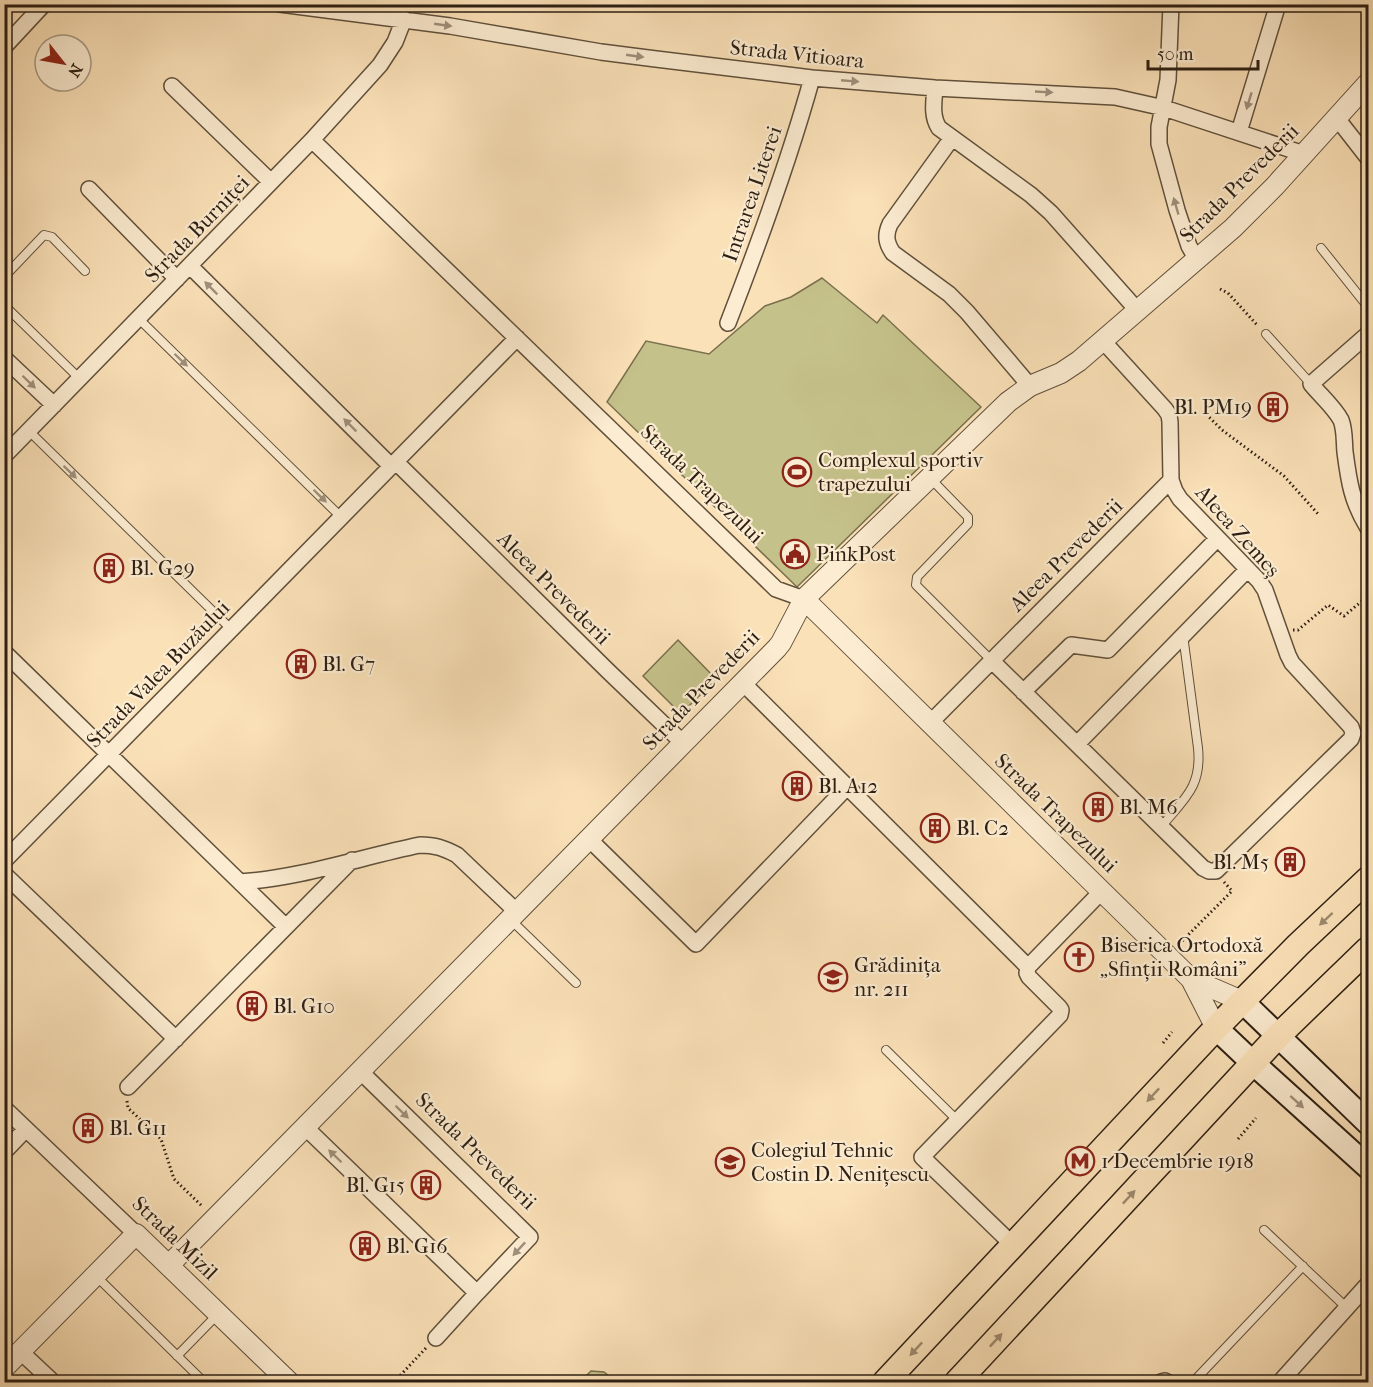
<svg xmlns="http://www.w3.org/2000/svg" width="1373" height="1387" font-family="'IM FELL French Canon',serif">
  <style>
    .green { fill: #c5c18a; stroke: #79704e; stroke-width: 1.5 }
    .lines { fill: none; stroke-linecap: round; stroke-linejoin: round }
    .service-casing { stroke: #60503c; stroke-width: 10 }
    .minor-casing { stroke: #60503c; stroke-width: 18 }
    .tertiary-casing { stroke: #60503c; stroke-width: 22 }
    .secondary-casing { stroke: #2d1f13; stroke-width: 26 }
    .primary-casing { stroke: #2d1f13; stroke-width: 27 }
    .path { stroke: #2d1f13; stroke-width: 3; stroke-dasharray: 1.5 3; stroke-linecap: butt }
    .service { stroke: #fcecd1; stroke-width: 8 }
    .minor { stroke: #fcecd1; stroke-width: 15 }
    .tertiary { stroke: #fcecd1; stroke-width: 20 }
    .secondary { stroke: #fcecd1; stroke-width: 22 }
    .primary { stroke: #fbe1b8; stroke-width: 24 }
    .oneway { fill: #9f907c }
    .oneway2 { fill: #9e8a6e }
    .labels { text-anchor: middle; dominant-baseline: central; stroke-width: 4.5; stroke-linejoin: round; paint-order: stroke }
    .street-label { font-size: 21px; fill: #2d1f13; stroke: #fcecd1 }
    .poi-label { font-size: 21px; fill: #2d1f13; stroke: #fcecd1; text-anchor: start }
  </style>
  <rect width="100%" height="100%" fill="#fbe1b8"/>
  <filter id="stains"><feTurbulence type="fractalNoise" baseFrequency=".00333" numOctaves="4"/><feColorMatrix values="0 0 0 0 .2 0 0 0 0 .09 0 0 0 0 .02 0 0 0 .5 -.17"/></filter>
  <radialGradient id="worn" r=".72"><stop offset=".6" stop-color="#630" stop-opacity="0"/><stop offset="1" stop-color="#630" stop-opacity=".3"/></radialGradient>
  <path class="green" d="M822 278 877 323 883 315 981 407 797 587 607 402 646 341 709 354 765 306 791 297Z
    M678 640 716 679 681 714 643 676Z
    M591 1371 604 1372 616 1382H580Z"/>
  <g class="lines">
    <g class="service-casing">
      <path id="service" d="M1321 248 1368 307
        M4 277 44 235 52 237 85 271
        M4 305 80 379
        M139 319 341 517
        M1266 334 1311 384
        M29 431 231 629
        M930 478 968 517V524L917 577 916 585 991 660
        M1161 827C1184 799 1202 787 1198 748L1183 635
        M511 920 576 983
        M886 1050 957 1120
        M1264 1230 1347 1308
        M97 1277 204 1382
        M177 1356 218 1314
        M1193 1382 1303 1266"/>
    </g>
    <g class="minor-casing">
      <path id="minor" d="M280 4 450 26 601 52 656 59 812 78 935 88 1115 97 1164 108 1304 154
        M1171 4 1168 80 1159 127V144L1177 210 1189 246 1197 260
        M4 47 44 4
        M172 86 271 182
        M935 88C934 101 931 116 939 128L1031 195 1051 213 1138 311
        M1336 117 1368 158
        M1239 132 1278 4
        M952 138 890 224C885 235 886 243 893 253L949 294 967 312 1030 386
        M312 140 776 589 804 599
        M89 189 177 279
        M190 266 391 466
        M728 323C759 243 789 161 812 78
        M1368 334 1311 384C1320 395 1334 407 1341 420 1345 430 1344 442 1345 452 1349 483 1352 502 1368 528
        M4 358 54 405
        M4 456 312 140 380 65 395 42 404 19
        M396 462 608 671 683 743
        M4 652 286 927
        M991 660 1203 868 1209 871H1216L1351 739 1353 733 1351 727 1292 663 1288 655 1265 590 1259 581 1180 499 1175 491 1171 480 1170 422 1169 415 1165 409 1103 341
        M743 683 1028 967
        M1023 692 1071 645 1108 650 1217 539
        M930 723 1171 480
        M1077 744 1247 570
        M589 839 696 944 847 787
        M4 861 517 338
        M4 874 176 1039
        M240 882C301 878 361 857 420 845 435 845 444 848 457 855L517 912
        M128 1087 352 860
        M4 1108 136 1234
        M305 1127 477 1293 530 1237 360 1071
        M4 1152 26 1129
        M1013 1245 922 1157 1060 1015 1061 1010 1059 1007 1029 977 1027 973 1028 967 1102 891
        M436 1338 477 1293
        M21 1352 53 1382
        M1161 1382 1165 1381 1167 1382
        M1280 1382 1368 1284"/>
    </g>
    <g class="tertiary-casing">
      <path id="tertiary" d="M804 599 1191 979 1216 1028
        M1191 979 1242 1001
        M169 1265 777 648 781 643 804 599 1008 402 1030 386 1061 373 1079 361 1233 228 1275 186 1368 83
        M4 1368 136 1234 289 1382"/>
    </g>
    <g class="secondary-casing">
      <path id="secondary" d="M1242 1001 1368 1123
        M1216 1028 1253 1063 1368 1167"/>
    </g>
    <g class="primary-casing">
      <path id="primary" d="M885 1382 1216 1028 1298 945 1368 879
        M957 1382 1278 1036 1368 949"/>
    </g>
    <path class="path" d="M1220 289 1228 293 1258 326
      M1203 411 1222 430 1284 476 1319 515
      M1293 630H1298L1328 605 1344 616 1368 596
      M1179 944 1232 891 1224 882
      M1257 944 1266 954
      M1163 1043 1172 1032
      M127 1101 128 1108 161 1139 174 1179 203 1207
      M1238 1139 1256 1118
      M394 1382 426 1348"/>
    <use href="#service" class="service"/>
    <use href="#minor" class="minor"/>
    <use href="#tertiary" class="tertiary"/>
    <use href="#secondary" class="secondary"/>
    <use href="#primary" class="primary"/>
  </g>
  <defs><path id="oneway-solid" d="M-6-.8H1V-3.2L6.5 0L1 3.2V.8H-6Z" transform="scale(1.5)"/></defs>
  <g class="oneway">
    <use href="#oneway-solid" transform="translate(443 25) rotate(8)"/>
    <use href="#oneway-solid" transform="translate(635 56) rotate(8)"/>
    <use href="#oneway-solid" transform="translate(850 81) rotate(5)"/>
    <use href="#oneway-solid" transform="translate(1044 92) rotate(3)"/>
    <use href="#oneway-solid" transform="translate(1249 101) rotate(107)"/>
    <use href="#oneway-solid" transform="translate(1176 206) rotate(-106)"/>
    <use href="#oneway-solid" transform="translate(211 288) rotate(-135)"/>
    <use href="#oneway-solid" transform="translate(181 360) rotate(44)"/>
    <use href="#oneway-solid" transform="translate(29 382) rotate(44)"/>
    <use href="#oneway-solid" transform="translate(350 425) rotate(-135)"/>
    <use href="#oneway-solid" transform="translate(70 472) rotate(44)"/>
    <use href="#oneway-solid" transform="translate(320 496) rotate(44)"/>
    <use href="#oneway-solid" transform="translate(1297 1102) rotate(42)"/>
    <use href="#oneway-solid" transform="translate(402 1112) rotate(44)"/>
    <use href="#oneway-solid" transform="translate(335 1156) rotate(-136)"/>
    <use href="#oneway-solid" transform="translate(519 1249) rotate(133)"/>
  </g>
  <g class="oneway2">
    <use href="#oneway-solid" transform="translate(1326 919) rotate(137)"/>
    <use href="#oneway-solid" transform="translate(1153 1095) rotate(133)"/>
    <use href="#oneway-solid" transform="translate(1129 1197) rotate(-47)"/>
    <use href="#oneway-solid" transform="translate(996 1340) rotate(-47)"/>
    <use href="#oneway-solid" transform="translate(916 1349) rotate(133)"/>
  </g>
  <defs>
    <g id="building-ring" transform="scale(1.5)"><circle r="9.5" fill="#fcecd1" stroke="#8f2418" stroke-width="1.5"/><path d="M-4-6H4V6H1V3H-1V6H-4ZM-2.5-4.3h1.7v1.8h-1.7ZM.8-4.3h1.7v1.8H.8ZM-2.5-1h1.7V.8h-1.7ZM.8-1h1.7V.8H.8Z" fill="#8f2418"/></g>
    <g id="stadium-ring" transform="scale(1.5)"><circle r="9.5" fill="#fcecd1" stroke="#8f2418" stroke-width="1.5"/><path d="M0-5a6.5 5 0 1 0 0 10a6.5 5 0 1 0 0-10ZM-3.5-1.8h7v3.6h-7Z" fill="#8f2418"/></g>
    <g id="civic-ring" transform="scale(1.5)"><circle r="9.5" fill="#fcecd1" stroke="#8f2418" stroke-width="1.5"/><path d="M-.6-6.5H3V-4.5H.6V-3L4-1V1h2V6H-6V1h2V-1L-.6-3ZM-1.2 2.5V6h2.4V2.5Z" fill="#8f2418"/></g>
    <g id="church-ring" transform="scale(1.5)"><circle r="9.5" fill="#fcecd1" stroke="#8f2418" stroke-width="1.5"/><path d="M-1.2-6h2.4v3.5h3.3v2.4h-3.3V6h-2.4V-.1h-3.3v-2.4h3.3Z" fill="#8f2418"/></g>
    <g id="school-ring" transform="scale(1.5)"><circle r="9.5" fill="#fcecd1" stroke="#8f2418" stroke-width="1.5"/><path d="M0-5L7-2L0 1L-7-2ZM-4 1L0 2.5L4 1V4Q0 6-4 4Z" fill="#8f2418"/></g>
    <g id="metro-ring" transform="scale(1.5)"><circle r="9.5" fill="#fcecd1" stroke="#8f2418" stroke-width="1.5"/><path d="M-5.5 5V-5H-3L0 0L3-5H5.5V5H3V-.5L0 4L-3-.5V5Z" fill="#8f2418"/></g>
  </defs>
  <g fill-rule="evenodd">
    <use href="#building-ring" x="1273" y="407"/>
    <use href="#stadium-ring" x="797" y="472"/>
    <use href="#civic-ring" x="795" y="554"/>
    <use href="#building-ring" x="109" y="568"/>
    <use href="#building-ring" x="301" y="664"/>
    <use href="#building-ring" x="797" y="786"/>
    <use href="#building-ring" x="1098" y="807"/>
    <use href="#building-ring" x="935" y="828"/>
    <use href="#building-ring" x="1290" y="862"/>
    <use href="#church-ring" x="1079" y="957"/>
    <use href="#school-ring" x="833" y="977"/>
    <use href="#building-ring" x="252" y="1006"/>
    <use href="#building-ring" x="88" y="1128"/>
    <use href="#metro-ring" x="1080" y="1161"/>
    <use href="#school-ring" x="730" y="1162"/>
    <use href="#building-ring" x="426" y="1185"/>
    <use href="#building-ring" x="365" y="1246"/>
  </g>
  <g class="labels">
    <g class="street-label">
      <text transform="translate(797 54) rotate(6)">Strada Vitioara</text>
      <text transform="translate(1239 183) rotate(-45)">Strada Prevederii</text>
      <text transform="translate(752 194) rotate(-71)">Intrarea Literei</text>
      <text transform="translate(197 229) rotate(-46)">Strada Burniței</text>
      <text transform="translate(702 484) rotate(44)">Strada Trapezului</text>
      <text transform="translate(1238 531) rotate(48)">Aleea Zemeș</text>
      <text transform="translate(1066 555) rotate(-45)">Aleea Prevederii</text>
      <text transform="translate(554 588) rotate(45)">Aleea Prevederii</text>
      <text transform="translate(158 674) rotate(-46)">Strada Valea Buzăului</text>
      <text transform="translate(701 690) rotate(-46)">Strada Prevederii</text>
      <text transform="translate(1056 813) rotate(44)">Strada Trapezului</text>
      <text transform="translate(476 1151) rotate(44)">Strada Prevederii</text>
      <text transform="translate(175 1238) rotate(44)">Strada Mizil</text>
    </g>
    <g class="poi-label">
      <text x="1252" y="407" text-anchor="end">Bl. PM19</text>
      <text x="818" y="460">Complexul sportiv<tspan x="818" dy="24">trapezului</tspan></text>
      <text x="816" y="554">PinkPost</text>
      <text x="130" y="568">Bl. G29</text>
      <text x="322" y="664">Bl. G7</text>
      <text x="818" y="786">Bl. A12</text>
      <text x="1119" y="807">Bl. M6</text>
      <text x="956" y="828">Bl. C2</text>
      <text x="1269" y="862" text-anchor="end">Bl. M5</text>
      <text x="1100" y="945">Biserica Ortodoxă<tspan x="1100" dy="24">„Sfinții Români”</tspan></text>
      <text x="854" y="965">Grădinița<tspan x="854" dy="24">nr. 211</tspan></text>
      <text x="273" y="1006">Bl. G10</text>
      <text x="109" y="1128">Bl. G11</text>
      <text x="751" y="1150">Colegiul Tehnic<tspan x="751" dy="24">Costin D. Nenițescu</tspan></text>
      <text x="1101" y="1161">1 Decembrie 1918</text>
      <text x="405" y="1185" text-anchor="end">Bl. G15</text>
      <text x="386" y="1246">Bl. G16</text>
    </g>
  </g>
  <rect width="1373" height="1387" fill="none" stroke="#fbe1b8" stroke-width="24"/>
  <rect x="6" y="6" width="1361" height="1375" fill="none" stroke="#2d1f13" stroke-width="3"/>
  <rect x="12" y="12" width="1349" height="1363" fill="none" stroke="#2d1f13" stroke-width="1.5"/>
  <g transform="translate(63 63) rotate(121)"><circle r="28" fill="#fcecd1" stroke="#a99a85" stroke-width="1.5"/>
  <path d="M0-4.5L10 22L0 15L-10 22Z" fill="#8f2418"/>
  <text y="-9" font-size="16" font-weight="bold" text-anchor="middle" fill="#2d1f13">N</text>
  </g>
  <path d="M1148 60v9h110v-9" fill="none" stroke="#2d1f13" stroke-width="3"/>
  <text x="1157" y="60" font-size="18" fill="#2d1f13" stroke="#fcecd1" stroke-width="4.5" paint-order="stroke">50 m</text>
  <rect width="100%" height="100%" filter="url(#stains)"/>
  <rect width="100%" height="100%" fill="url(#worn)"/>
</svg>
